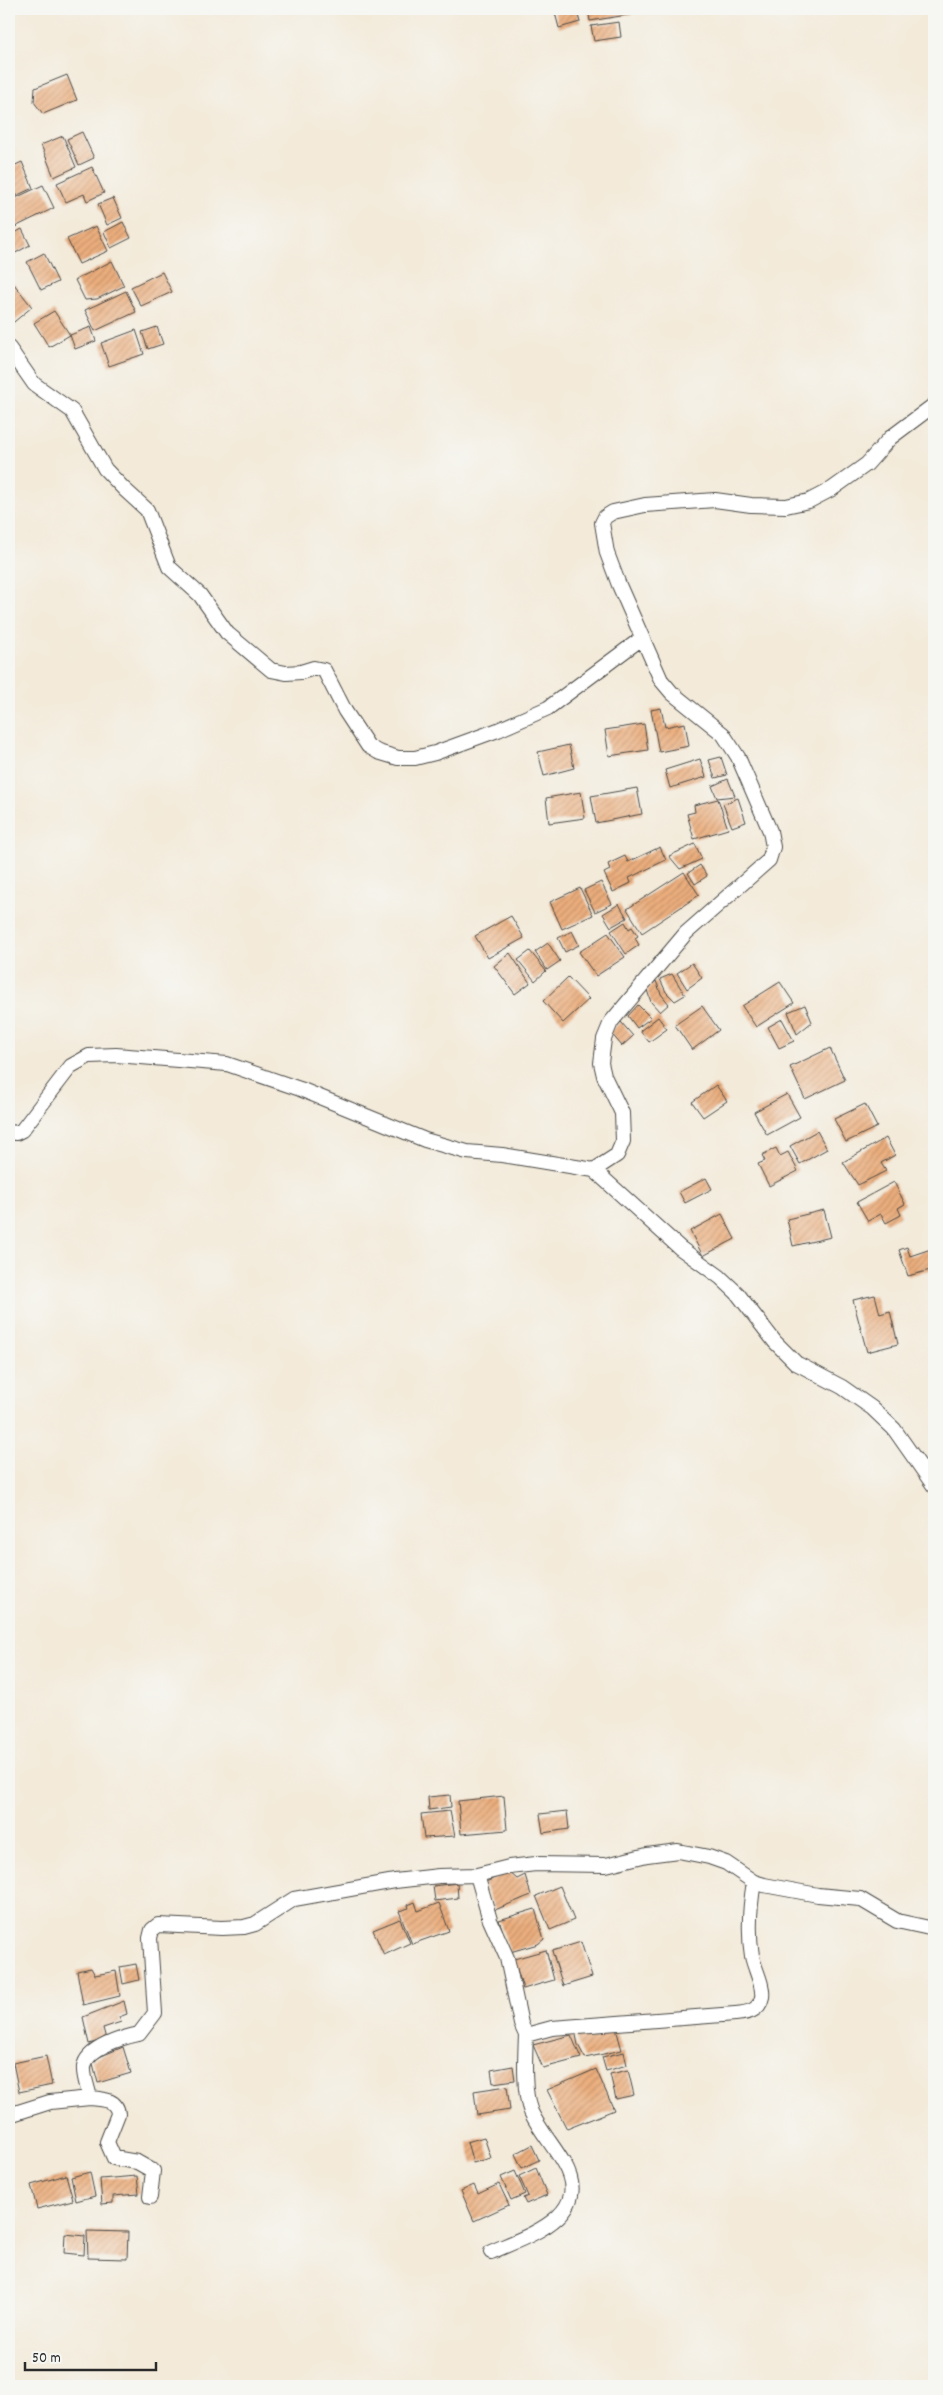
<svg xmlns="http://www.w3.org/2000/svg" width="943" height="2395" font-family="Dekko,sans-serif">
  <style>
    .building { fill: url(#building-hatch) }
    .lines { fill: none; stroke-linecap: round; stroke-linejoin: round }
    .minor-casing { stroke: #494845; stroke-width: 16 }
    .minor { stroke: #fff; stroke-width: 14 }
  </style>
  <defs>
    <pattern id="building-hatch" width="6" height="6" patternUnits="userSpaceOnUse" patternTransform="scale(1.25)"><rect width="6" height="6" fill="#ecae7d"/><path d="M-1 1l2-2M0 6l6-6M5 7l2-2" fill="none" stroke="#bf8e67"/></pattern>
  </defs>
  <rect width="100%" height="100%" fill="#f6f6f2"/>
  <filter id="ink" filterUnits="userSpaceOnUse"><feTurbulence type="fractalNoise" baseFrequency=".02" numOctaves="2"/><feDisplacementMap in="SourceGraphic" scale="10" xChannelSelector="R" yChannelSelector="G"/><feConvolveMatrix kernelMatrix="1 2 1 2 8 2 1 2 1" color-interpolation-filters="sRGB"/></filter>
  <filter id="wash" filterUnits="userSpaceOnUse"><feTurbulence type="fractalNoise" baseFrequency=".0096" numOctaves="4" result="noise"/><feDisplacementMap in="SourceGraphic" scale="20" xChannelSelector="R" yChannelSelector="G"/><feGaussianBlur stdDeviation="1.12" result="paint"/><feColorMatrix in="noise" values="0 0 0 0 0 0 0 0 0 0 0 0 0 0 0 0 0 1.4 0 .05"/><feComposite in="paint" operator="in"/></filter>
  <g filter="url(#wash)">
    <rect width="100%" height="100%" fill="#f3ead9"/>
    <g id="blocks">
      <path class="building" d="M554 9H576L580 22 559 28Z
        M588 9H632L633 14 590 21Z
        M619 22 621 37 594 41 591 26Z
        M67 75 77 100 43 114 34 102 35 88Z
        M82 132 94 158 79 165 67 139Z
        M63 136 76 167 54 177 41 145Z
        M22 162 33 188 9 199V168Z
        M92 167 104 193 87 201 84 194 66 202 57 183Z
        M43 185 54 208 15 227 9 214V201Z
        M113 198 122 218 107 225 98 204Z
        M123 222 131 238 111 248 104 232Z
        M96 226 108 251 79 264 67 239Z
        M22 229 30 245 10 256 9 236Z
        M44 253 58 282 41 290 27 262Z
        M112 261 124 286 97 299 85 300 75 280Z
        M162 272 172 292 141 306 131 287Z
        M14 284 32 307 9 326V288Z
        M126 291 136 312 95 331 85 310Z
        M54 311 70 335 49 347 34 323Z
        M91 327 96 341 75 349 70 335Z
        M157 327 163 344 148 349 142 332Z
        M136 330 144 354 109 366 101 343Z
        M661 708 665 727 685 723 689 746 659 752 651 710Z
        M644 724 648 750 609 756 605 730Z
        M569 745 574 768 544 776 538 752Z
        M721 757 727 775 715 778 709 760Z
        M700 759 706 777 670 788 665 770Z
        M728 779 735 796 717 798 712 786Z
        M637 788 642 814 596 823 591 796Z
        M581 792 585 818 549 823 546 798Z
        M738 798 746 822 732 827 723 804Z
        M718 799 728 829 694 839 687 814 695 812 694 805Z
        M695 844 702 859 680 869 669 856Z
        M660 847 666 860 629 878 631 883 613 892 604 873 610 870 608 864 625 856 628 862Z
        M700 865 707 876 695 884 688 873Z
        M684 872 699 895 642 933 627 909Z
        M601 882 612 904 595 912 584 890Z
        M580 888 593 915 562 929 550 902Z
        M619 904 627 918 611 927 603 914Z
        M511 916 524 938 488 958 475 936Z
        M625 922 629 929 632 927 638 936 635 938 639 945 626 954 611 931Z
        M572 931 579 945 565 952 558 938Z
        M608 933 625 957 596 976 579 952Z
        M548 943 560 961 547 970 535 952Z
        M530 951 546 971 535 981 518 960Z
        M510 953 530 983 515 994 494 966Z
        M692 963 702 978 687 989 677 973Z
        M672 974 685 995 675 1001 666 992 660 979Z
        M568 977 589 999 563 1023 543 1001Z
        M656 981 661 994 669 1004 660 1012 651 1002 647 990Z
        M780 982 794 1003 756 1027 742 1006Z
        M638 1005 651 1018 637 1028 628 1016Z
        M805 1005 812 1022 797 1034 788 1012Z
        M702 1006 719 1030 692 1050 675 1025Z
        M658 1017 667 1029 649 1042 640 1031Z
        M782 1019 794 1041 779 1048 768 1027Z
        M621 1022 633 1036 622 1046 610 1032Z
        M830 1048 845 1080 805 1099 790 1067Z
        M716 1085 727 1101 703 1117 692 1102Z
        M787 1094 800 1117 767 1135 754 1112Z
        M865 1104 877 1127 846 1142 834 1119Z
        M817 1131 827 1149 800 1164 790 1146Z
        M886 1138 895 1155 881 1163 886 1171 858 1185 843 1162Z
        M776 1148 780 1156 788 1152 798 1171 769 1186 758 1164 765 1161 762 1155Z
        M706 1178 712 1189 685 1203 679 1192Z
        M894 1182 905 1204 898 1208 901 1215 886 1223 881 1214 868 1221 857 1202Z
        M824 1210 831 1237 793 1246 787 1219Z
        M722 1214 735 1239 703 1256 690 1231Z
        M907 1247 910 1256 934 1248V1269L908 1276 899 1250Z
        M875 1295 880 1314 890 1311 898 1344 867 1352 853 1300Z
        M450 1795 451 1807 429 1810 428 1797Z
        M504 1796 507 1830 461 1834 458 1801Z
        M450 1811 455 1836 424 1838 421 1814Z
        M567 1811 569 1829 543 1833 540 1814Z
        M509 1872 517 1879 525 1875 531 1895 495 1910 483 1883Z
        M457 1883 458 1898 435 1901 433 1886Z
        M560 1886 574 1920 550 1930 536 1896Z
        M415 1902 418 1911 439 1903 449 1931 412 1944 399 1911 409 1908 408 1905Z
        M535 1909 544 1939 538 1944 510 1952 499 1920Z
        M400 1919 410 1943 384 1955 373 1930Z
        M581 1942 592 1977 563 1986 552 1951Z
        M546 1950 554 1980 523 1989 514 1959Z
        M136 1964 139 1980 123 1984 120 1967Z
        M91 1968 95 1975 116 1971 120 1996 83 2005 77 1971Z
        M124 2001 127 2014 119 2017 121 2022 103 2028 106 2039 89 2044 83 2017Z
        M615 2025 622 2050 585 2058 578 2045 575 2030Z
        M571 2035 581 2058 543 2068 533 2045Z
        M123 2047 131 2073 98 2083 92 2060Z
        M624 2052 627 2065 606 2071 602 2057Z
        M46 2056 52 2085 19 2092 13 2063Z
        M513 2066 515 2080 493 2083 491 2070Z
        M596 2069 614 2110 567 2129 547 2090Z
        M628 2070 634 2095 616 2099 610 2074Z
        M507 2086 510 2110 477 2115 474 2091Z
        M484 2137 491 2158 473 2163 467 2142Z
        M532 2145 539 2160 522 2168 515 2154Z
        M536 2168 547 2195 526 2204 523 2198 528 2196 519 2176Z
        M515 2171 525 2194 511 2200 501 2177Z
        M90 2172 95 2196 76 2201 71 2177Z
        M66 2175 73 2200 37 2209 31 2185Z
        M137 2176 139 2194 113 2196V2203L102 2204 100 2179Z
        M499 2184 509 2205 474 2221 461 2191 474 2185 478 2194Z
        M87 2231 128 2232 127 2259 88 2258Z
        M65 2234 85 2236 84 2255 64 2253Z"/>
    </g>
  </g>
  <g filter="url(#ink)">
    <use href="#blocks" fill-opacity="0" stroke="#494845" stroke-width="1"/>
    <g class="lines">
      <g class="minor-casing">
        <path id="minor" d="M9 348 34 384 72 411 105 469 124 489 147 510 169 567 200 595 227 633 271 670 286 673 301 672 314 668 324 670 345 711 368 746 378 752 398 758H415L435 753 498 730 548 708 642 638
          M9 1132 16 1133 22 1130 71 1066 89 1056 116 1055 227 1064 300 1089 425 1140 467 1152 502 1155 594 1170 680 1248 720 1277 737 1293 775 1342 796 1363 842 1387 872 1408 894 1429 934 1486
          M594 1170 617 1155 623 1141 622 1113 604 1076 601 1063 604 1039 611 1022 686 933 769 860 773 847 770 831 738 757 723 734 672 693 661 680 619 585 607 553 602 523 605 517 613 512 645 505 715 500 751 505 786 506 809 501 832 489 867 464 890 438 934 405
          M477 1875 490 1920 507 1958 521 2024 526 2035
          M9 2115 50 2102 90 2098
          M150 2197 153 2171 137 2162 114 2158 107 2142 118 2114C117 2099 102 2099 90 2098 88 2088 83 2076 84 2067 86 2048 124 2037 139 2034L155 2013 150 1938 152 1930 158 1925 222 1928 244 1927 255 1924 294 1899 395 1881 439 1876 477 1875 509 1867 536 1864 606 1865 647 1855 678 1851 709 1857 726 1863 754 1882 764 1885 818 1895 860 1899 897 1921 934 1929
          M491 2252C527 2236 594 2216 564 2164 554 2146 540 2131 531 2112 523 2093 525 2056 526 2035L552 2028 735 2014C746 2013 759 2012 762 1997 764 1985 754 1968 752 1956 748 1932 750 1905 754 1882"/>
      </g>
      <use href="#minor" class="minor"/>
    </g>
  </g>
  <rect width="943" height="2395" fill="none" stroke="#f6f6f2" stroke-width="30"/>
  <path d="M25 2362v8h131v-8" fill="none" stroke="#2b2b2b" stroke-width="2.5"/>
  <text x="32" y="2362" font-size="15" fill="#2b2b2b" stroke="#f6f6f2" stroke-width="4" paint-order="stroke">50 m</text>
</svg>
